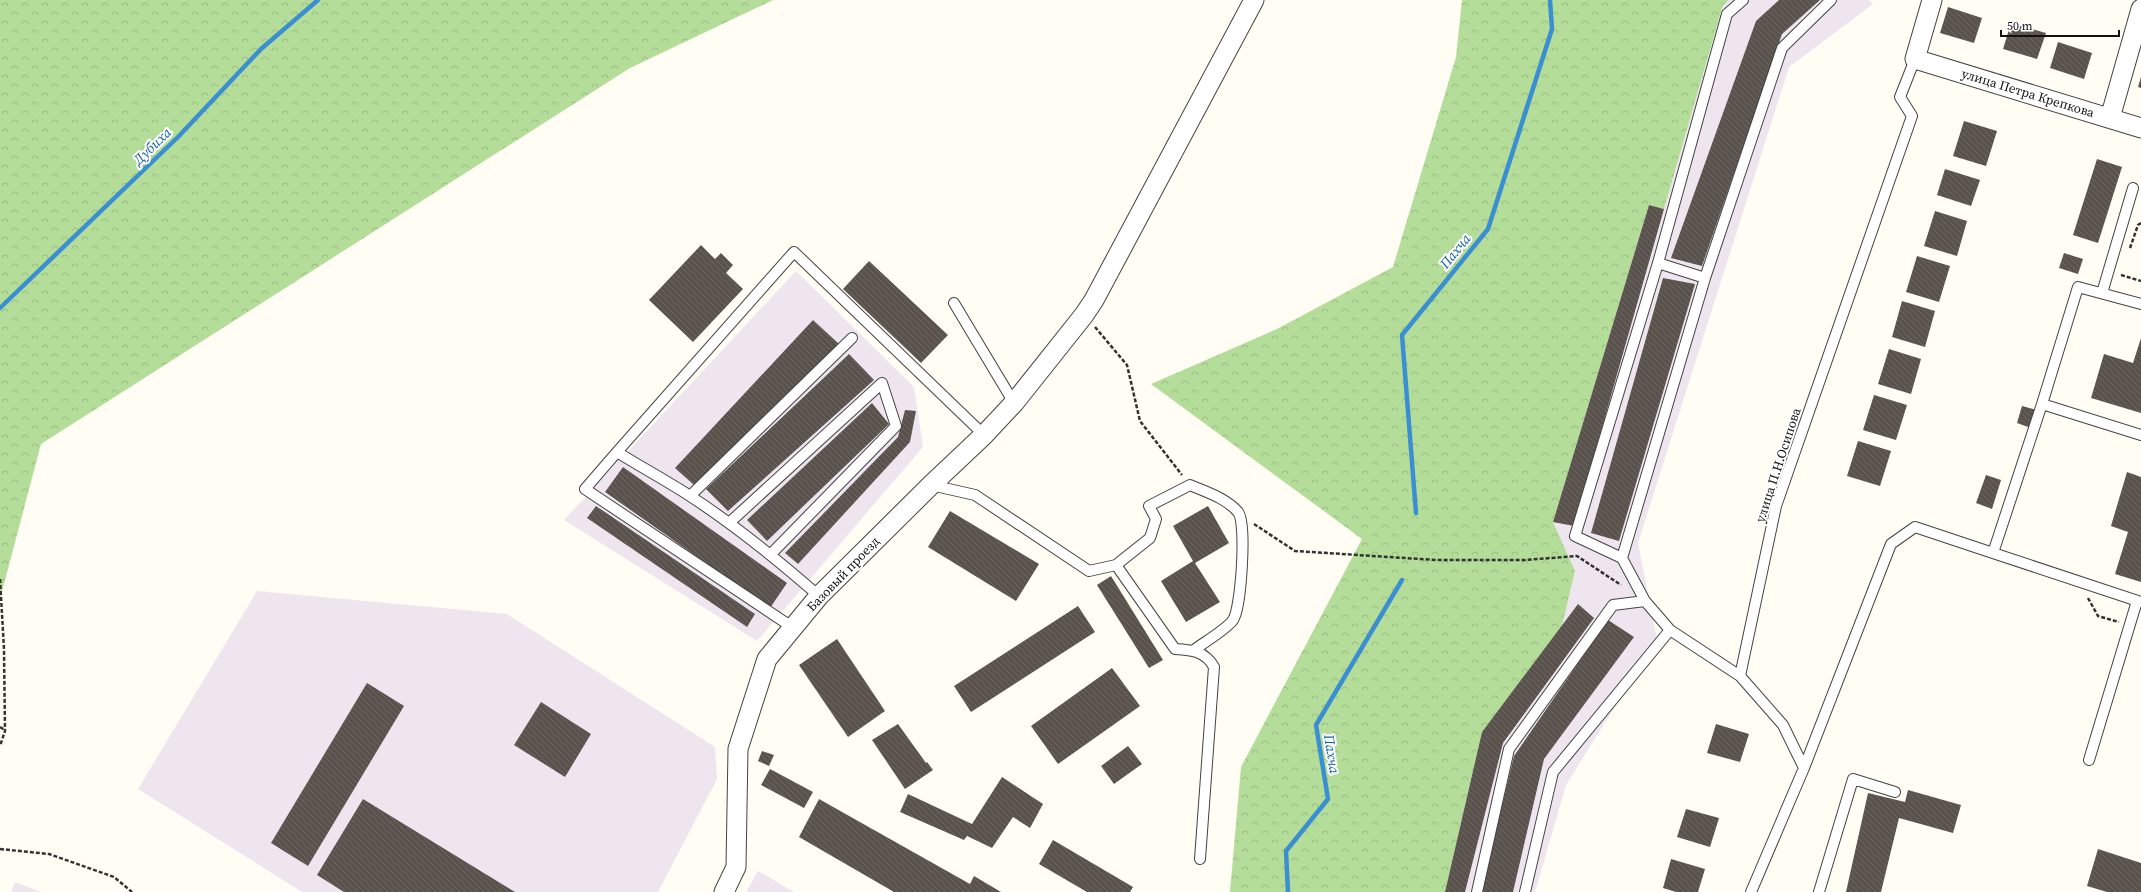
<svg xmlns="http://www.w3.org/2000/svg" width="2141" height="892" font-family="'Source Serif 4',serif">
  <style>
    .industrial { fill: #eee5ef }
    .forest { fill: url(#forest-crowns) }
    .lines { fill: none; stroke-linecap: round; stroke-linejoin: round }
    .stream { stroke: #3b8fd1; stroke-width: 4.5 }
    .building { fill: url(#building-back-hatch) }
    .service-casing { stroke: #434343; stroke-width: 12 }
    .minor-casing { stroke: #434343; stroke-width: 21 }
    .path { stroke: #323232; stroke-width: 2.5; stroke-dasharray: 4 2; stroke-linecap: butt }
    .service { stroke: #fff; stroke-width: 10 }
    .minor { stroke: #fff; stroke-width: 19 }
    .labels { text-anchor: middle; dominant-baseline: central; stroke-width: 4; stroke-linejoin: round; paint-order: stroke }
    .street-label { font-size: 13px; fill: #101010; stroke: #fff }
    .water-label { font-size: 14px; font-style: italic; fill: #1461a8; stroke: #fff }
  </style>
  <defs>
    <pattern id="forest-crowns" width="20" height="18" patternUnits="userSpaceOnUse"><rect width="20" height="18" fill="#b5dd9a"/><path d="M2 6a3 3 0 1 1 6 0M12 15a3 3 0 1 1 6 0" fill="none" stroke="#9bbd84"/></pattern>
    <pattern id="building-back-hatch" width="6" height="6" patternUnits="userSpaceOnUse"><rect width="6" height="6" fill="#5a524c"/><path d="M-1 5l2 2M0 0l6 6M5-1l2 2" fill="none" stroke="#6d6661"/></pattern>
  </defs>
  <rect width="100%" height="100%" fill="#fffdf4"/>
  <path class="industrial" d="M1729 0H1869L1873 4 1789 67 1638 543 1657 639 1566 785 1535 892H1445L1482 732 1562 626 1575 571 1553 522 1649 205 1664 209 1723 5Z
    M796 271 914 387 923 447 757 641 564 520Z
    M257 591 507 614 715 747 717 779 658 892H302L138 789Z
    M758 871 794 892H746Z
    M15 882 41 892H11Z"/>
  <path class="forest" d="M0 0H773L630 68 41 444 0 599Z
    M1462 0H1729L1723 5 1664 209 1649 205 1553 522 1575 571 1562 626 1482 732 1445 892H1230L1241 767 1362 539 1151 384 1277 329 1393 267 1456 57Z"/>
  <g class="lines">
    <path class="stream" d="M0 308 178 137 261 49 318 0
      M1416 513 1402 335 1488 229 1552 29 1550 0
      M1288 892 1286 851 1328 799 1316 725 1402 580"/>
  </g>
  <path class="building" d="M1779 0H1820L1782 34 1702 266 1671 258 1756 21Z
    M1948 7 1982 18 1974 43 1940 33Z
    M2011 23 2046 33 2037 59 2003 49Z
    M2058 42 2092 53 2084 79 2050 68Z
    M2141 77V88L2138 87Z
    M1964 121 1997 131 1986 166 1953 156Z
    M2097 159 2122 167 2098 243 2073 235Z
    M1945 169 1980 180 1971 206 1937 195Z
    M1649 205 1664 209 1574 526 1553 522Z
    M1935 211 1967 221 1957 256 1924 246Z
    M701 245 715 259 721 253 733 265 726 273 743 289 693 342 649 300Z
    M2064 253 2083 259 2078 274 2059 268Z
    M1917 256 1950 266 1939 302 1906 292Z
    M869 261 948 335 921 363 843 289Z
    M1663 278 1695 284 1619 541 1591 533Z
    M1902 301 1935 311 1925 347 1892 337Z
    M813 320 839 344 694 485 675 468Z
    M2141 338V413L2091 398 2104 354 2133 363Z
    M1889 349 1921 359 1911 394 1878 384Z
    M849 354 874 380 728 511 706 489Z
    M1874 395 1907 405 1896 440 1863 430Z
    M872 403 889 424 767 541 747 520Z
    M2022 406 2037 410 2031 428 2017 423Z
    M905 410 916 411 910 442 798 564 785 553 898 437Z
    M1858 441 1891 451 1880 486 1847 476Z
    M623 467 787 583 770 608 605 492Z
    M2127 472 2141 477V582L2115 574 2128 532 2111 526Z
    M1986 475 2001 480 1992 509 1976 503Z
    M596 506 755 614 747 627 587 518Z
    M1208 506 1229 543 1195 563 1220 602 1186 622 1161 581 1193 561 1173 526Z
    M950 511 1039 564 1016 601 928 547Z
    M1111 576 1163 660 1149 668 1097 585Z
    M1578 604 1594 618 1503 743 1465 892H1445L1482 732Z
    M1078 606 1095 632 971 712 954 686Z
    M1608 620 1634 637 1544 759 1513 892H1481L1514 756Z
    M837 639 885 711 848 737 799 665Z
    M1112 668 1140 706 1058 764 1031 726Z
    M367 683 404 706 308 866 271 843Z
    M541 702 591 734 565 777 514 745Z
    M898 724 926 763 927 762 933 770 905 789 872 740Z
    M1716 724 1749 734 1740 762 1707 753Z
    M1128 746 1142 764 1114 784 1101 766Z
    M762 751 774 755 769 766 758 761Z
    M770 769 813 792 804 808 761 785Z
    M1002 777 1043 804 1030 828 1013 817 992 848 967 836 964 840 900 812 908 794 972 824Z
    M1908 790 1961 805 1953 833 1899 818 1881 892H1846L1868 793 1905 802Z
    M363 799 515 892H344L317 875Z
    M819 799 970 884 974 876 1001 892H894L799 837Z
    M1686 809 1719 818 1710 847 1677 837Z
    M1053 840 1133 887 1130 892H1087L1039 864Z
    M2098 849 2141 863V892H2107L2087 886Z
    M1671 859 1705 869 1698 892H1676L1663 888Z"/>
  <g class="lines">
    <g class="service-casing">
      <path id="service" d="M1658 263 1705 278
        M2102 293 2133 188
        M954 303 1014 403
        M2042 404 2078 287 2141 304
        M2141 435 2042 404 1993 553 2141 602
        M617 452 585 489 792 627
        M931 485 975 495 1089 571 1116 565 1150 538 1156 519 1149 506 1190 485C1206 492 1226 498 1238 512 1247 523 1241 609 1233 620 1227 629 1203 643 1194 650
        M690 496 852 338
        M729 523 882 383 896 426 771 554
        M1622 558 1575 536 1658 263 1727 14 1743 0
        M1116 565 1175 649C1192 650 1205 651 1214 667L1200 859
        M819 596C778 560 736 526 690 496 667 481 641 467 617 452L794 252 984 435
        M1670 630 1645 601 1622 558 1705 278 1782 48 1831 0
        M1740 676 1776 506 1912 116 1900 97 1915 59
        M2089 760 2137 601
        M1804 768 1891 544 1915 527 1993 553
        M1477 892 1509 749 1613 605 1645 601
        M1525 892 1553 772 1670 630 1740 676 1783 725 1804 768 1751 892
        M1819 892 1853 779 1895 792"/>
    </g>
    <g class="minor-casing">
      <path id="minor" d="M1932 0 1915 59 2141 128
        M2110 118 2141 9
        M724 892 736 867 738 749 767 659 819 596 931 485 984 435 1014 403 1084 315 1094 300 1254 0"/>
    </g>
    <path class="path" d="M2130 248 2138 225 2141 223
      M2121 275 2141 281
      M1095 327 1127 365 1140 421 1182 475
      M1254 524 1295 551 1436 560H1525L1577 556 1621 585
      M0 579 4 649 5 731 0 746
      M2088 598 2098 616 2119 622
      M0 727 5 730
      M0 849 49 854 114 877 132 892"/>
    <use href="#service" class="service"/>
    <use href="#minor" class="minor"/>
  </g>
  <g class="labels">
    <g class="street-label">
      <text transform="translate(2028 93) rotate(17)">улица Петра Крепкова</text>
      <text transform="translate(1778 465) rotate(-72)">улица П.Н.Осипова</text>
      <text transform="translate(843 574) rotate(-46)">Базовый проезд</text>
    </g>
    <g class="water-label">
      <text transform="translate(152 146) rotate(-44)">Дубиха</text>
      <text transform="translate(1455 251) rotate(-51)">Пахча</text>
      <text transform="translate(1332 754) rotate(81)">Пахча</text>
    </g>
  </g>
  <path d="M2001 30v6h118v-6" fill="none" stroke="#101010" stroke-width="2"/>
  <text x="2007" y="30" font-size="12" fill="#101010" stroke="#ffffff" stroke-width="3" paint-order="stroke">50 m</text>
</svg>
